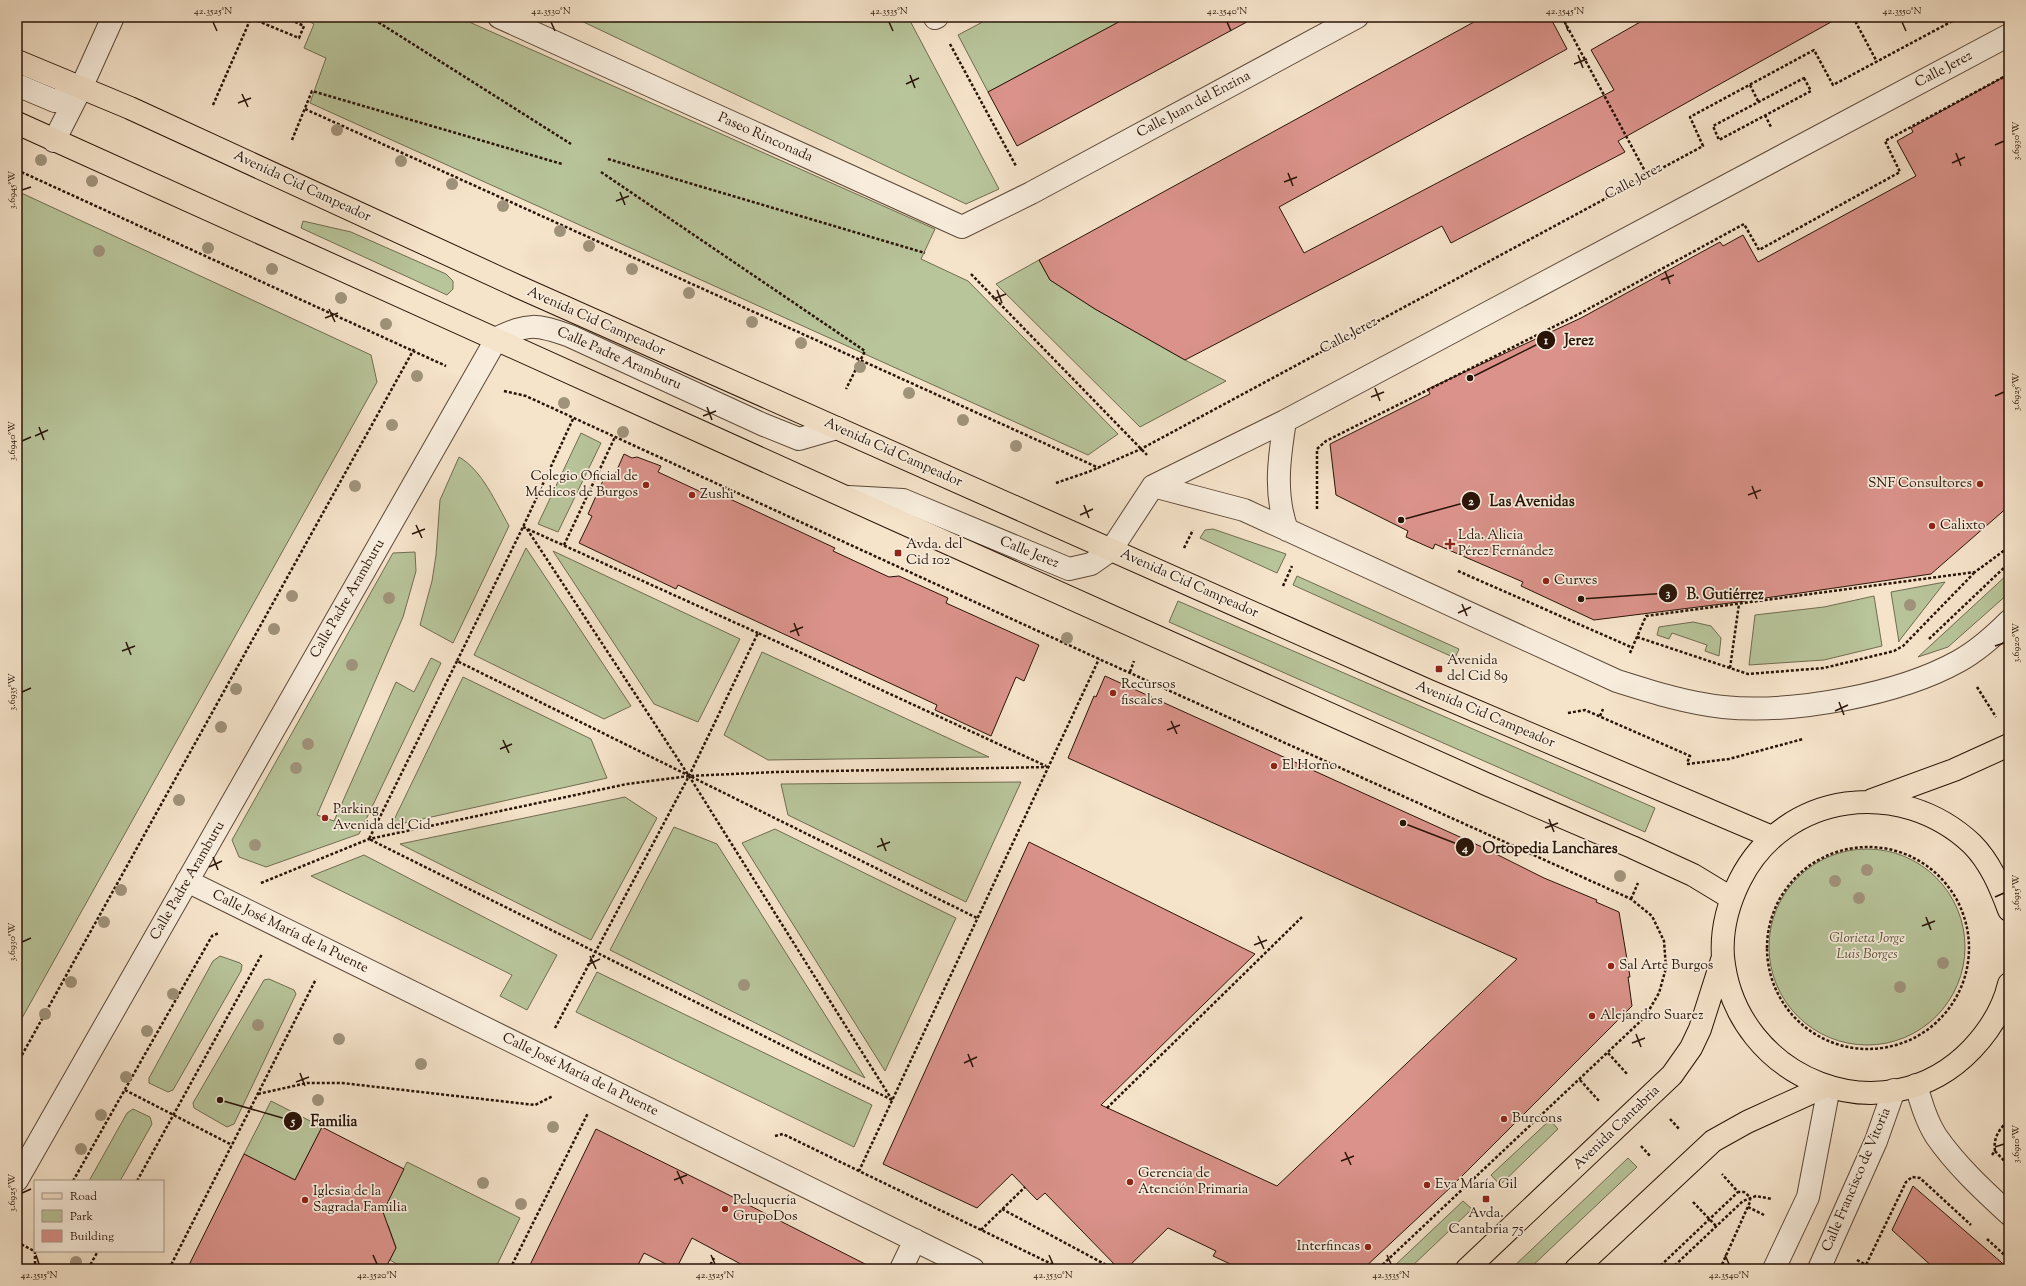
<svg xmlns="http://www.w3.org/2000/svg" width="2026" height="1286" font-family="'Sorts Mill Goudy',serif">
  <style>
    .green { fill: #b8c49a; stroke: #706c50 }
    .building { fill: #da928a; stroke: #291407 }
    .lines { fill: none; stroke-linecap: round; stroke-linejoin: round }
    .minor-casing { stroke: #5c4838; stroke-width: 24 }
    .major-casing { stroke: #291407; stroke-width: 24 }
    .path { stroke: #291407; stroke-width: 2.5; stroke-dasharray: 3 2; stroke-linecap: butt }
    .minor { stroke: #f8eddd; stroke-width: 22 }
    .major { stroke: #f5e3ca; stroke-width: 22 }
    .tree { fill: #a0937b }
    .ticks { fill: none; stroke: #291407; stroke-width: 1.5 }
    .poi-dot { fill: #8f2418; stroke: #f8eddd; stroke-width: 1.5 }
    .labels { text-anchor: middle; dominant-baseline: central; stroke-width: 3.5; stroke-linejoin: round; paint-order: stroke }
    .street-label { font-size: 14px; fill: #291407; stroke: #f8eddd }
    .poi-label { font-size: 14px; fill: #291407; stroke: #f8eddd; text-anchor: start }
    .park-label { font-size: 14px; font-style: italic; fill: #5b523a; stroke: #f8eddd }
    .leader { fill: none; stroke: #291407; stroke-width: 1.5 }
    .callout-dot { fill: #291407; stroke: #f8eddd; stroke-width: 1.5 }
    .mark-label { font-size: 12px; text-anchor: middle; font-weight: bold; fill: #fff }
    .callout-label { font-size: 15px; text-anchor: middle; font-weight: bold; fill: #291407; stroke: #f8eddd; stroke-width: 3.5; stroke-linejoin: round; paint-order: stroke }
    .neatline { fill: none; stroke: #291407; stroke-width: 1.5 }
    .ticks-label { font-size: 10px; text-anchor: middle; fill: #291407 }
  </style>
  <rect width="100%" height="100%" fill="#f5e3ca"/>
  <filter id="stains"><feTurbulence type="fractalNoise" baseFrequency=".005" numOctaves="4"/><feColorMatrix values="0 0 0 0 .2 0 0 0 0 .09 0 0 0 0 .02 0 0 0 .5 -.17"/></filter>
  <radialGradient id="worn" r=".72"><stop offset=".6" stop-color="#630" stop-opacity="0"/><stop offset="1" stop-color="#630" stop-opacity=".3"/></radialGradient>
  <path class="green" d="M300 17H458L935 229 921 259 968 281 1118 434 1088 455 310 103 326 58 304 48 314 24Z
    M573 17H908L999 189 966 204Z
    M992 17H1128L988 92 958 35Z
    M17 191 371 355 377 382 17 1027Z
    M303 221 351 232 446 274 453 281V289L447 295 301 228Z
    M1039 260 1050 280 1095 309 1185 360 1226 381 1140 427 996 284Z
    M581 433 601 443 558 532 538 524Z
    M459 457C482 470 496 503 509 526L453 643 420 625 432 581 436 555 440 500Z
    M1213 529 1286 554 1277 573 1200 538 1205 530Z
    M526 548 631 706 604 719 474 655Z
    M553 551 740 639 698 722 654 704Z
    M415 552 416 571 403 617 317 815 334 821 396 682 414 692 431 658 441 663 359 834 266 867 239 857 232 840 393 553Z
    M2009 573V593L1948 647 1918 657Z
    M1297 576 1459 649 1455 658 1293 585Z
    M1945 582 1899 641V642L1891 592Z
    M1874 596 1882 646 1824 660 1749 665 1755 615 1824 607Z
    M1178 601 1655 808 1645 832 1169 622Z
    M1693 622 1711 626 1721 638 1719 656 1705 651 1707 645 1672 633 1669 639 1657 635 1659 627Z
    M762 652 989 757 768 760 724 735Z
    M463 677 591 739 607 778 391 826Z
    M1021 782 966 902 788 815 781 784Z
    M625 797 657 818 591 940 400 844Z
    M674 827 717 844 865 1078 610 950Z
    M775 829 956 918 885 1071 742 843Z
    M1769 947a98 98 0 1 1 196 0a98 98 0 1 1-196 0Z
    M364 855 557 955 527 1010 500 996 512 975 311 876Z
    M220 956 240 963 242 965 241 971 173 1090 168 1092 149 1083V1078L213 961Z
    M597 972 872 1105 854 1147 576 1012Z
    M269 979 294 990 296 994 234 1124 227 1127 194 1108 193 1103 264 980Z
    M271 1101 322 1127 295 1180 244 1154Z
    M133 1109 150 1117 152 1124 120 1181H89L127 1113Z
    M1550 1120 1558 1129 1500 1185 1491 1175Z
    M1628 1158 1637 1167 1529 1269H1511Z
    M407 1162 520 1218 495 1269H405L390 1260 396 1247 388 1225 378 1221Z
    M1463 1201 1472 1209 1409 1269H1391Z"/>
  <path class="building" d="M1128 17H1256L1017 146 988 92Z
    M1483 17H1550L1567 49 1279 207 1304 253 1614 90 1591 50 1649 17H1840L1618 141 1625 152 1451 243 1442 226 1185 360 1095 309 1050 280 1039 260Z
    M2009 74V506L1931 574 1738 602 1594 620 1521 586 1523 582 1435 544 1433 549 1406 537 1408 531 1336 495 1330 444 1430 394 1428 389 1581 318 1720 242 1723 246 1743 235 1758 262 1916 176 1897 141 1913 132 1911 128Z
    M624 454 632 458 637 457 661 466 658 472 712 497 715 492 835 548 833 551 889 577 899 576 948 598 946 603 1039 645 1024 681 1016 677 991 736 935 710 937 705 678 585 676 589 579 543 592 516 588 514 605 476 613 479Z
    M1105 676 1482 847 1544 878 1597 900 1596 902 1619 912 1630 977H1628L1632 1006 1451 1187 1363 1269H1241L1213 1256 1216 1251 1168 1228 1126 1269H1119L1045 1193 1037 1200 1012 1174 977 1208 883 1164 1029 842 1255 954 1101 1105 1277 1186 1517 959 1068 758 1094 696 1096 697Z
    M322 1127 404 1169 383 1212 396 1248 385 1269H187L244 1154 295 1180Z
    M596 1129 715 1188 875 1269H750L692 1238 676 1269 644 1253 636 1269H528Z
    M1913 1186 2009 1269H1935L1892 1230Z"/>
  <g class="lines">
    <g class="minor-casing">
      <path id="minor" d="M499 17 962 227 1031 193 1357 17
        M935 18 937 17
        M17 85 55 101 81 88
        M54 141 81 88 113 17
        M1285 421C1279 458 1274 494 1287 530
        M1153 486 1244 510 1617 681C1652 692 1686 703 1723 707 1792 714 1898 695 1959 661 1977 651 1994 636 2009 621
        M848 497 903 500 1069 569 1091 564 1111 550 1153 486 1285 421 2009 35
        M187 881 973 1269
        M1916 1085C1921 1102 1926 1120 1936 1136 1956 1165 1983 1190 2009 1214
        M17 1180 497 338C529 323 536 324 570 336L764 425 799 439 837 428
        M901 1269 915 1240
        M1774 1269 1808 1197 1829 1087
        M1819 1269 1876 1141 1894 1090"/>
    </g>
    <g class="major-casing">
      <path id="major" d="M17 61 130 108 519 287 1429 691 1772 837
        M17 123 903 523 1486 784 1632 847 1693 875 1731 898
        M1872 800 1954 770 2009 745
        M2009 910C2000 886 1990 862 1972 844 1901 777 1785 791 1740 880 1728 904 1721 930 1723 957 1735 1080 1885 1140 1972 1049 1989 1031 2003 1009 2009 984
        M1467 1269 1672 1075 1691 1048 1700 1029 1722 960
        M1576 1269 1713 1141 1747 1122 1826 1086"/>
    </g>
    <path class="path" d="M248 17 299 38 304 26 284 17
      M370 17 571 144
      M1562 17 1647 175
      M1853 17 1877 62
      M950 44 1016 166
      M1804 78 1811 91 1719 140 1713 126Z
      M1750 85 1758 101
      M213 105 251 18
      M305 109 1099 468
      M1765 115 1771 127
      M292 140 312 91 562 164
      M608 159 925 253
      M17 170 446 366
      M601 172 865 351 846 389
      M971 274 1147 455
      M504 391 526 396 1099 659 1631 899 1652 916 1664 941 1666 968 1659 993 1645 1017 1378 1269
      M573 419 523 527 457 661 977 918
      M1056 483 1088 472 1141 449 1703 146 1690 117 1814 50 1833 85 1960 17
      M1317 509V449L1326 441 1579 314 1744 224 1759 250 1900 172 1885 141 2009 74
      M523 527 758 633
      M527 529 689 776 892 1100
      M564 545 615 437
      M1184 548 1193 530
      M1458 571 1633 648
      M1283 586 1292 566
      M1637 637 1748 674 1824 668 1894 651 1903 646 1975 572
      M1929 639 2009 563
      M1630 653 1646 616 1975 572 2009 547
      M457 661 369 839 892 1100
      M1730 668 1739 604
      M1130 672 1134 661
      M1977 687 1996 717
      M1568 713 1585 710 1592 713 1690 756 1687 763
      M1600 716 1603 709
      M1687 764 1729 759 1803 739
      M1767 948a101 101 0 1 1 202 0a101 101 0 1 1-202 0Z
      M261 883 369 839 627 784 689 776 776 772 1048 767
      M1631 899 1638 883
      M555 1028 689 776 758 633 1046 766
      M1608 1053 1628 1075
      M17 1064 414 349
      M1580 1080 1600 1102
      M125 1090 232 1145
      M258 1094 307 1083H342L535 1105 553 1096
      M1107 1108 1302 917
      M1670 1119 1680 1130
      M775 1136 783 1134 859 1171
      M1641 1146 1650 1156
      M1995 1151 2009 1166
      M1992 1155 1995 1151C1993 1138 1999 1129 2009 1120
      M73 1181 212 936 219 933
      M137 1181 262 954
      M1693 1202 1716 1226
      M1748 1207 1764 1215
      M1002 1209 1110 1267 1114 1264
      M981 1230 1025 1187
      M1987 1239 2009 1259
      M17 1242 34 1251
      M1857 1260 1866 1265
      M35 1269V1249
      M88 1269 98 1251
      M169 1269 316 979
      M510 1269 588 1113
      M708 1269 714 1258
      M1062 1269 859 1171 1099 659
      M1210 1269H1214
      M1657 1269 1738 1192
      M1671 1269 1743 1201 1756 1196 1772 1199
      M1720 1269 1750 1202V1197L1744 1192H1738L1722 1174
      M1864 1269 1906 1182 1912 1177 1920 1178 1971 1225"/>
    <use href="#minor" class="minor"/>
    <use href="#major" class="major"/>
  </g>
  <g class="tree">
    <circle cx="337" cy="130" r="6"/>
    <circle cx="41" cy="160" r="6"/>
    <circle cx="401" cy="161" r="6"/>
    <circle cx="92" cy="181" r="6"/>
    <circle cx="452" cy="184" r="6"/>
    <circle cx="503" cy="206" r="6"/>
    <circle cx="560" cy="231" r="6"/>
    <circle cx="589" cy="246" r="6"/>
    <circle cx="208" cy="248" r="6"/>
    <circle cx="99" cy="251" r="6"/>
    <circle cx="272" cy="269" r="6"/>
    <circle cx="632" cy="269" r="6"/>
    <circle cx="689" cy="293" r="6"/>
    <circle cx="341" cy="298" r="6"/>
    <circle cx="752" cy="322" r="6"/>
    <circle cx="386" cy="324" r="6"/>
    <circle cx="801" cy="343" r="6"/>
    <circle cx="860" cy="367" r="6"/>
    <circle cx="417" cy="376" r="6"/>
    <circle cx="909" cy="393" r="6"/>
    <circle cx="564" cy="403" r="6"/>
    <circle cx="963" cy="420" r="6"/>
    <circle cx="392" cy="425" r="6"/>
    <circle cx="623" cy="432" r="6"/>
    <circle cx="1016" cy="446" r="6"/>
    <circle cx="355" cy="486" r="6"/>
    <circle cx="292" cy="596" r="6"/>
    <circle cx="389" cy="598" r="6"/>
    <circle cx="1910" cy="605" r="6"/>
    <circle cx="274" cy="629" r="6"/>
    <circle cx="1067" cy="638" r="6"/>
    <circle cx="352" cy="665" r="6"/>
    <circle cx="236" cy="689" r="6"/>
    <circle cx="221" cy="727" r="6"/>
    <circle cx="308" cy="744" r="6"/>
    <circle cx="296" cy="768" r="6"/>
    <circle cx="179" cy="800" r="6"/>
    <circle cx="255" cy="845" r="6"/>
    <circle cx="1867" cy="870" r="6"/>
    <circle cx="1620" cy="876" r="6"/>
    <circle cx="1835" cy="881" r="6"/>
    <circle cx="121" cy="890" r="6"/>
    <circle cx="1859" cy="898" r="6"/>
    <circle cx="104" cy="922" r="6"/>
    <circle cx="1943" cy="963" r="6"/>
    <circle cx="71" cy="982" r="6"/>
    <circle cx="744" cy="985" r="6"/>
    <circle cx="1900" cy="987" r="6"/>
    <circle cx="173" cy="994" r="6"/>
    <circle cx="45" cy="1014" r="6"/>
    <circle cx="258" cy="1025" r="6"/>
    <circle cx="147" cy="1031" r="6"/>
    <circle cx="339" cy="1039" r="6"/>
    <circle cx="421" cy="1064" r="6"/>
    <circle cx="126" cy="1077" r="6"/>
    <circle cx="318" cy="1100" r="6"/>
    <circle cx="101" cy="1115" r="6"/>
    <circle cx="553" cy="1127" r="6"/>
    <circle cx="81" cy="1149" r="6"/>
    <circle cx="483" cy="1183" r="6"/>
    <circle cx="521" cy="1204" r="6"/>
    <circle cx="76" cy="1262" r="6"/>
  </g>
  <path class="ticks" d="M213 22 217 31M551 22 555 31M889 22 893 31M1227 22 1231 31M1565 22 1568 31M1902 22 1906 31M1578 55 1583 68M1574 64 1587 59M910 75 915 88M906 84 919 78M242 94 248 107M238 103 251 98M1995 145 2004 141M1956 153 1961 166M1952 163 1965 157M1288 173 1293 186M1284 182 1297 177M22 190 31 187M620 192 625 205M616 201 629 196M1665 271 1670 284M1661 280 1674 275M997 290 1002 303M993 299 1006 294M329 309 335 322M325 318 338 313M1375 388 1380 401M1995 396 2004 392M1371 397 1384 392M707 407 712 420M703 416 716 411M39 427 44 440M35 436 48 430M22 441 31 437M1752 486 1757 499M1748 495 1761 490M1084 505 1089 518M1080 515 1093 509M416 525 422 538M412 534 425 529M1462 604 1467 616M1458 613 1471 607M794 623 799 636M790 632 803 627M126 642 131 655M1995 646 2004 643M122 651 135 646M22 692 31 688M1839 702 1844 715M1835 711 1848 705M1171 721 1177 734M1167 730 1180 725M503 740 509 753M500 749 512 744M1549 819 1554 832M1545 828 1558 823M881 838 886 851M877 847 890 842M213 857 218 870M209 867 222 861M1995 897 2004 893M1926 917 1931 930M1922 926 1935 921M1258 936 1264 949M22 942 31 938M1254 945 1267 940M590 956 596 969M587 965 600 959M1636 1034 1641 1047M1632 1043 1645 1038M968 1054 973 1067M964 1063 977 1057M300 1073 305 1086M296 1082 309 1077M1995 1147 2004 1144M1345 1152 1351 1165M1341 1161 1354 1156M677 1171 683 1184M674 1180 687 1175M22 1193 31 1189M36 1255 39 1264M373 1255 377 1264M711 1255 715 1264M1049 1255 1053 1264M1387 1255 1391 1264M1725 1255 1729 1264"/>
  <g class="poi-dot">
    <circle cx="1980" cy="484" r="4"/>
    <circle cx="646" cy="485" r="4"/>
    <circle cx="692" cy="495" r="4"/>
    <circle cx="1932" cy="526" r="4"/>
    <path d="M1448 538h4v4h4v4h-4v4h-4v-4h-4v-4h4z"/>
    <rect x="894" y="549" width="8" height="8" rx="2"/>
    <circle cx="1546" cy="581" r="4"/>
    <rect x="1435" y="665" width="8" height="8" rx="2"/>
    <circle cx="1113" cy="693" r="4"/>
    <circle cx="1274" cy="766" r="4"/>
    <circle cx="325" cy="818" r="4"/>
    <circle cx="1611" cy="966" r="4"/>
    <circle cx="1592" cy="1016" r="4"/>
    <circle cx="1504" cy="1119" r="4"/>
    <circle cx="1130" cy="1182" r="4"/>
    <circle cx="1427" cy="1185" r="4"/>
    <rect x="1482" y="1195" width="8" height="8" rx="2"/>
    <circle cx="305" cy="1200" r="4"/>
    <circle cx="725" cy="1209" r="4"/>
    <circle cx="1368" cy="1247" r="4"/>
  </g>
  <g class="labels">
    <g class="street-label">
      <text transform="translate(1944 70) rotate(-28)">Calle Jerez</text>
      <text transform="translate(1194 105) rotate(-28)">Calle Juan del Enzina</text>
      <text transform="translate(765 138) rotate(24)">Paseo Rinconada</text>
      <text transform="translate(1634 182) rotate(-28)">Calle Jerez</text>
      <text transform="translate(302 187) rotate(25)">Avenida Cid Campeador</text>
      <text transform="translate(596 322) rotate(24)">Avenida Cid Campeador</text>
      <text transform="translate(1349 336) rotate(-28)">Calle Jerez</text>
      <text transform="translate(619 359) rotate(24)">Calle Padre Aramburu</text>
      <text transform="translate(893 453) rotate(24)">Avenida Cid Campeador</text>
      <text transform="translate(1029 553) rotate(22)">Calle Jerez</text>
      <text transform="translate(1189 584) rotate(24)">Avenida Cid Campeador</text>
      <text transform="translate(348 599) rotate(-60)">Calle Padre Aramburu</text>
      <text transform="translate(1485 715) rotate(23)">Avenida Cid Campeador</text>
      <text transform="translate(188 881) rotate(-60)">Calle Padre Aramburu</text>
      <text transform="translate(290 932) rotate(26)">Calle José María de la Puente</text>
      <text transform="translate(580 1075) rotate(26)">Calle José María de la Puente</text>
      <text transform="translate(1617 1128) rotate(-44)">Avenida Cantabria</text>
      <text transform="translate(1857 1180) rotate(-67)">Calle Francisco de Vitoria</text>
    </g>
    <g class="poi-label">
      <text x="638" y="477" text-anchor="end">Colegio Oficial de<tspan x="638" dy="16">Médicos de Burgos</tspan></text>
      <text x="1972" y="484" text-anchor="end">SNF Consultores</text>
      <text x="700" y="495">Zushi</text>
      <text x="1940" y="526">Calixto</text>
      <text x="1458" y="536">Lda. Alicia<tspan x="1458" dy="16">Pérez Fernández</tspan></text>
      <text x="906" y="545">Avda. del<tspan x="906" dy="16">Cid 102</tspan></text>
      <text x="1554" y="581">Curves</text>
      <text x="1447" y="661">Avenida<tspan x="1447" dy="16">del Cid 89</tspan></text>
      <text x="1121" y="685">Recursos<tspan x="1121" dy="16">fiscales</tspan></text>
      <text x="1282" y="766">El Horno</text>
      <text x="333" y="810">Parking<tspan x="333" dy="16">Avenida del Cid</tspan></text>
      <text x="1619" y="966">Sal Arte Burgos</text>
      <text x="1600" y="1016">Alejandro Suarez</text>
      <text x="1512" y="1119">Burcons</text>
      <text x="1138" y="1174">Gerencia de<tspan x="1138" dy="16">Atención Primaria</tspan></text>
      <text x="1435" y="1185">Eva María Gil</text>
      <text x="313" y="1192">Iglesia de la<tspan x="313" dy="16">Sagrada Familia</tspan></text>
      <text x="733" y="1201">Peluquería<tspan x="733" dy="16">GrupoDos</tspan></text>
      <text x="1486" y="1214" text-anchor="middle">Avda.<tspan x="1486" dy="16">Cantabria 75</tspan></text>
      <text x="1360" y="1247" text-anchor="end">Interfincas</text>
    </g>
    <g class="park-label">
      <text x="1867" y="939">Glorieta Jorge<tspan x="1867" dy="16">Luis Borges</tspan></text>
    </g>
  </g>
  <path class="leader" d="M1470 378L1546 340M1401 520L1471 501M1581 599L1668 593M1403 823L1465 847M220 1100L293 1121"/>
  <g class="callout-dot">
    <circle cx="1470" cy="378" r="4"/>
    <circle cx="1401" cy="520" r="4"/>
    <circle cx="1581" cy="599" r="4"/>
    <circle cx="1403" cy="823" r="4"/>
    <circle cx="220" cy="1100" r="4"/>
    <circle cx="1546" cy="340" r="10"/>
    <circle cx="1471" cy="501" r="10"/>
    <circle cx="1668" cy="593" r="10"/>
    <circle cx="1465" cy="847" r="10"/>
    <circle cx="293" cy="1121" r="10"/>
  </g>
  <g class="mark-label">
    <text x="1546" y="344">1</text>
    <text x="1471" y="505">2</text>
    <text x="1668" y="597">3</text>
    <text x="1465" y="852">4</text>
    <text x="293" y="1125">5</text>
  </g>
  <g class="callout-label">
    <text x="1579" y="345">Jerez</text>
    <text x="1532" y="506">Las Avenidas</text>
    <text x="1725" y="599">B. Gutiérrez</text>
    <text x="1550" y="853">Ortopedia Lanchares</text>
    <text x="334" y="1126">Familia</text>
  </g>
  <rect width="2026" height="1286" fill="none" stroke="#f5e3ca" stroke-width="44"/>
  <rect x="34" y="1180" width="130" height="72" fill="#f8eddd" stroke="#a59687"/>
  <rect x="42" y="1193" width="20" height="6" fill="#f5e3ca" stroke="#a59687"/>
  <text x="70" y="1200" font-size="12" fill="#291407">Road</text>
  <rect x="42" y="1210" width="20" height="12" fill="#b8c49a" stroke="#a59687"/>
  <text x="70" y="1220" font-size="12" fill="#291407">Park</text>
  <rect x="42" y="1230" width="20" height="12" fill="#da928a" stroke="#a59687"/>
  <text x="70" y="1240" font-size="12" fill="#291407">Building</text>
  <rect x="22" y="22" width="1982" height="1242" class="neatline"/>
  <g class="ticks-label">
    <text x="213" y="14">42.3525°N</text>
    <text x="551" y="14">42.3530°N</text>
    <text x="889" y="14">42.3535°N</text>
    <text x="1227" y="14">42.3540°N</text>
    <text x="1565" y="14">42.3545°N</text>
    <text x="1902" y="14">42.3550°N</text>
    <text transform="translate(2015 141) rotate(-90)" y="4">3.6930°W</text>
    <text transform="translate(11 190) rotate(-90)" y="4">3.6945°W</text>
    <text transform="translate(2015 392) rotate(-90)" y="4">3.6925°W</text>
    <text transform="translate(11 441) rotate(-90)" y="4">3.6940°W</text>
    <text transform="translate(2015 643) rotate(-90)" y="4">3.6920°W</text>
    <text transform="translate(11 692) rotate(-90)" y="4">3.6935°W</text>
    <text transform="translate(2015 893) rotate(-90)" y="4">3.6915°W</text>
    <text transform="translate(11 942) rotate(-90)" y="4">3.6930°W</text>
    <text transform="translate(2015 1144) rotate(-90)" y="4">3.6910°W</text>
    <text transform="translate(11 1193) rotate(-90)" y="4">3.6925°W</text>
    <text x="39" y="1278">42.3515°N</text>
    <text x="377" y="1278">42.3520°N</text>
    <text x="715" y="1278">42.3525°N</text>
    <text x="1053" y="1278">42.3530°N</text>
    <text x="1391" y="1278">42.3535°N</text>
    <text x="1729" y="1278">42.3540°N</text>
  </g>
  <rect width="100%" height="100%" filter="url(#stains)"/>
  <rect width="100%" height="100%" fill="url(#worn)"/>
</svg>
